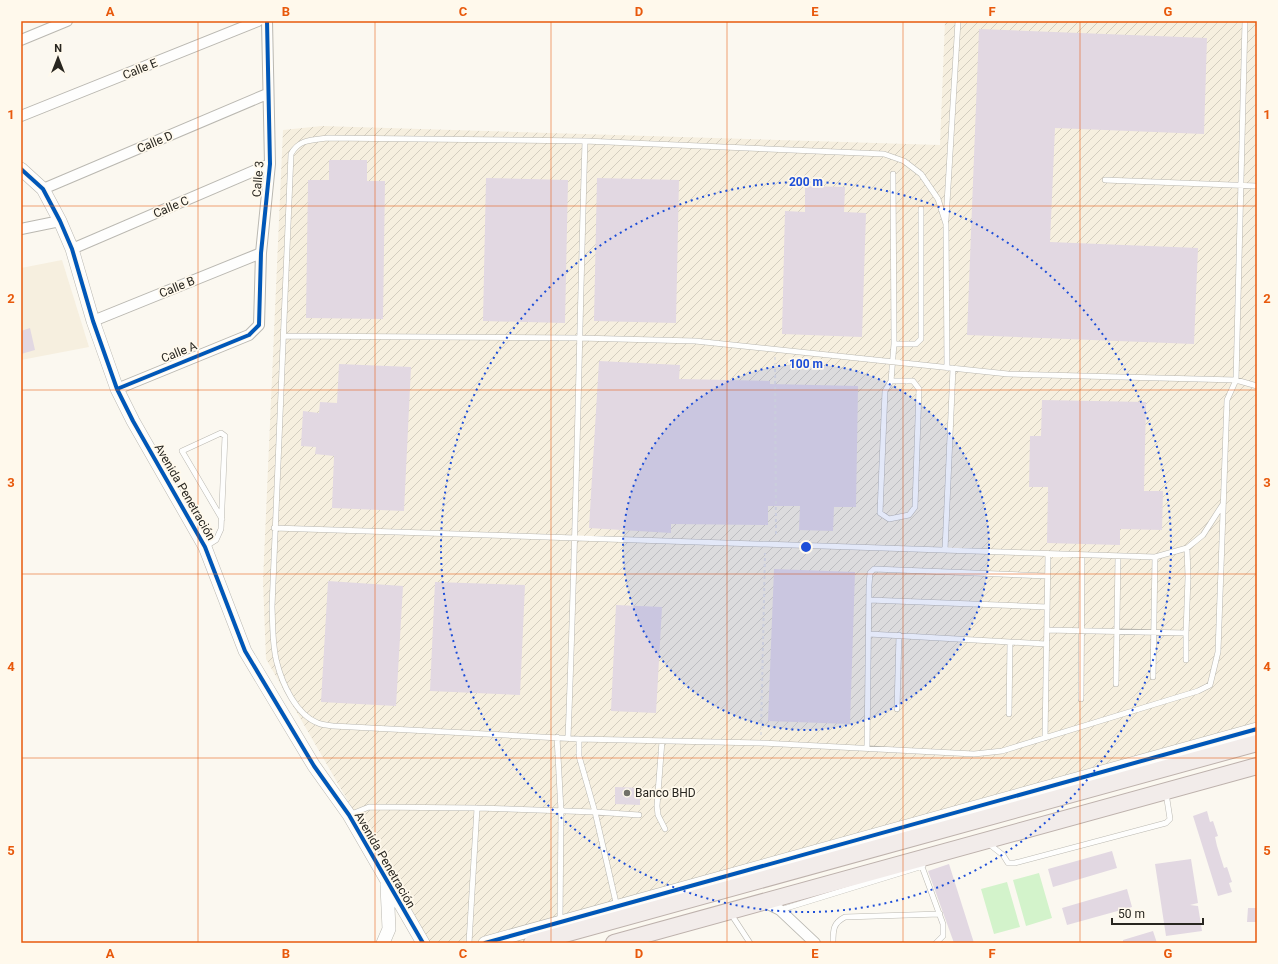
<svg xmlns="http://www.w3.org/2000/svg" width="1278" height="964" font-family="Roboto,sans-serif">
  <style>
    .industrial { fill: url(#industrial-furrows) }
    .built { fill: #f6efdf }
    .grass { fill: #d3f3cb }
    .building { fill: #e2d8e2 }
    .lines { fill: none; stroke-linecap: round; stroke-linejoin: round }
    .service-casing { stroke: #bab8b1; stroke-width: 6 }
    .minor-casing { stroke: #bab8b1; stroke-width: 12 }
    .tertiary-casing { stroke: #bab8b1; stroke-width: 14 }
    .primary-casing { stroke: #beb2ad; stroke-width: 18 }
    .path { stroke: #e2e0de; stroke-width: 2; stroke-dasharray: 3 3; stroke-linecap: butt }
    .service { stroke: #fefefd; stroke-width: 5 }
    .minor { stroke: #fefefd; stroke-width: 10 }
    .tertiary { stroke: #fefefd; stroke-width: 13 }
    .primary { stroke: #f2ecea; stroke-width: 16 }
    .cycleway-casing { stroke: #fff9ec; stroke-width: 6 }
    .cycleway { stroke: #0057b8; stroke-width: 4 }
    .grid { fill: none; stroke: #e8590c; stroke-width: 1; stroke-opacity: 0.55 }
    .ring { fill: none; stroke: #1d4ed8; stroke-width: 2; stroke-dasharray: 2 4 }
    .poi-dot { fill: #727069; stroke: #fff9ec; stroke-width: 1.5 }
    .labels { text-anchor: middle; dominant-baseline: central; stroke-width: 3.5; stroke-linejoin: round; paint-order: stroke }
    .street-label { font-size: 12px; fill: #282620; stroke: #fff9ec }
    .poi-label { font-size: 12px; fill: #282620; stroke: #fff9ec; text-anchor: start }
    .centre { fill: #1d4ed8; stroke: #fff9ec; stroke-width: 2 }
    .ring-label { font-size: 12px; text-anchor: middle; font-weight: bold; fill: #1d4ed8; stroke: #fff9ec; stroke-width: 3.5; stroke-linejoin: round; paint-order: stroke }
    .neatline { fill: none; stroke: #e8590c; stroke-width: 1.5 }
    .grid-label { font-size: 13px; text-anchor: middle; font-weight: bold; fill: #e8590c }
  </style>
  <defs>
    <pattern id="industrial-furrows" width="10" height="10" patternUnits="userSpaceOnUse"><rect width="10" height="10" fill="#f6efdf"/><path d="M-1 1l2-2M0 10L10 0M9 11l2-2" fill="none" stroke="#d3cdbf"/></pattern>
  </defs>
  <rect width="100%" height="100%" fill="#fbf8f0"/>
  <path class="industrial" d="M945 21H1257V740L520 943H430L266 659 263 581 283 130 322 126 940 145Z"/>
  <path class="built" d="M62 260 89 347 21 360V268Z"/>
  <path class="grass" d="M1039 873 1052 918 1026 926 1013 880Z
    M1007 882 1020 927 994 934 981 889Z"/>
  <path class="building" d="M979 29 1207 38 1204 134 1055 128 1050 242 1198 248 1194 344 967 335Z
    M329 160H367V181H385L383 319 306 318 308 180H329Z
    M486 178 568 180 565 323 483 321Z
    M597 178 679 180 676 323 594 321Z
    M805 186 845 187 844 212 866 213 862 337 782 334 785 211 805 212Z
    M30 328 35 350 21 354V331Z
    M599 361 680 365 679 379 770 381V384L858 386 856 507H834L833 531 799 530 800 506H768V525L671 524V533L589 528Z
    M339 364 411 367 404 511 332 508 334 456 315 454 316 447 301 446 303 411 319 413 320 402 337 403Z
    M1042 400 1146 402 1144 491H1163L1162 530 1120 529V545L1047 543 1048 487H1029L1030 436H1041Z
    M774 569 855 572 850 724 768 721Z
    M328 581 403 586 396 706 321 702Z
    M435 582 525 585 520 695 430 691Z
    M616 605 662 607 656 713 611 711Z
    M615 787 640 788V805L615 804Z
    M1207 811 1210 822 1213 821 1218 836 1215 837 1217 846 1224 868 1227 867 1232 882 1229 883 1232 892 1218 896 1193 816Z
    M1112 851 1117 868 1053 887 1048 869Z
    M1191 859 1198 903 1190 905 1198 906 1202 931 1166 936 1155 864Z
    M949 864 974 943H954L928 871Z
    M1127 889 1132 907 1067 925 1062 908Z
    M1248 908H1257V922H1247Z
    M1153 931 1157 943H1123V940Z"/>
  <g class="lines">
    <g class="service-casing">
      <path id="service" d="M893 174 894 344
        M1105 180 1257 186
        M946 220 958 21
        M284 336 579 338 695 341 1008 374 1236 380 1257 386
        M947 368 946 224 938 199 921 174 904 161 884 154 585 141 328 138C312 140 299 139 291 154L272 607C273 625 272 645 277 663 282 683 296 715 318 723 322 725 328 725 333 726L579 739 761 743 974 754 1002 751 1198 691 1210 685 1218 652 1227 400 1236 380 1245 21
        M891 381H913L919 389 915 507 909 515 889 519 880 513 885 391 891 381 894 344H916L921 339V209
        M274 528 1155 557 1187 548 1203 535 1223 504
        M205 547 216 540 221 529 225 436 221 433 182 451 222 519
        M945 550 953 368
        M869 600 1047 607
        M1047 630 1186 633 1188 577 1187 548
        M1186 633V660
        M869 634 1010 642 1009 714
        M1010 642 1046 644
        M1153 677 1155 557
        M1116 684 1118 557
        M1081 699 1082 556
        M897 709 899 635
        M557 737 561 811 560 921
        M568 738C576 539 579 340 585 141
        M1045 738 1048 554
        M579 739V756L595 812 639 815
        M662 741 657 806 658 815 665 829
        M867 748 869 585 870 573 874 569 1047 576
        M349 815 369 807 477 808 595 812 617 907
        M989 844 1003 855 1008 863H1015L1166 823 1170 819 1166 793
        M921 864 943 924V936L936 943
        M780 910 923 866
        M731 914 750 943
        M469 943 477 808
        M833 943C833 930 833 923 845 917L940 914"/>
    </g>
    <g class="minor-casing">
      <path id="minor" d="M21 40 67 21
        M21 116 258 21
        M43 189 267 94
        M21 229 60 221
        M72 249 270 164
        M93 321 261 253
        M117 389 249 335 259 325 261 253 270 164 267 21
        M764 902 780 910 815 943"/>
    </g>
    <g class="tertiary-casing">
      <path id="tertiary" d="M21 169 43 189 60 221 72 249 93 321 117 389 133 421 205 547 245 651 314 766 349 815 423 943
        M383 943 389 929 387 886
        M485 943 1257 729"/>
    </g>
    <g class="primary-casing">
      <path id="primary" d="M532 943 1257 743
        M614 943 1257 766"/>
    </g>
    <path class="path" d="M775 357 776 536
      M761 735 765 553"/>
    <use href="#service" class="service"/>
    <use href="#minor" class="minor"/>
    <use href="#tertiary" class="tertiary"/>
    <use href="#primary" class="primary"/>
    <g class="cycleway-casing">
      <path id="cycleway" d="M21 169 43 189 60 221 72 249 93 321 117 389 133 421 205 547 245 651 314 766 349 815 423 943
        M117 389 249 335 259 325 261 253 270 164 267 21
        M485 943 1257 729"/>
    </g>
    <use href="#cycleway" class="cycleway"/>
  </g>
  <path class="grid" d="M198 21V943M375 21V943M551 21V943M727 21V943M903 21V943M1080 21V943M21 206H1257M21 390H1257M21 574H1257M21 758H1257"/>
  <circle cx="806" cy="547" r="183" fill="#1d4ed8" fill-opacity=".12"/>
  <g class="ring">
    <circle cx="806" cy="547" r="183"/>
    <circle cx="806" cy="547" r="365"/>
  </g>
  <circle class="poi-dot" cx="627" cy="793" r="4"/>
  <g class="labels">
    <g class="street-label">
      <text transform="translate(140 69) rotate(-22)">Calle E</text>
      <text transform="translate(155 142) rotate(-23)">Calle D</text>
      <text transform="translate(258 179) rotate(-85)">Calle 3</text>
      <text transform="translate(171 207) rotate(-23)">Calle C</text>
      <text transform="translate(177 287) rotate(-22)">Calle B</text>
      <text transform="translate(179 352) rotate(-22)">Calle A</text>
      <text transform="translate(185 492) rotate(60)">Avenida Penetración</text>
      <text transform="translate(385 860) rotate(60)">Avenida Penetración</text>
    </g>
    <g class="poi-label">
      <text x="635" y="793">Banco BHD</text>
    </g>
  </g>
  <circle cx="806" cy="547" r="6" class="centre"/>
  <g class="ring-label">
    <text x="806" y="186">200 m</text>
    <text x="806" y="368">100 m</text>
  </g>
  <rect width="1278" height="964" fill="none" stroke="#fff9ec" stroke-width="44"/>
  <g transform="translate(58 58)" stroke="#fff9ec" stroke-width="3" paint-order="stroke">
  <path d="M0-3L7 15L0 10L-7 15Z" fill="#282620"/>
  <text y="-6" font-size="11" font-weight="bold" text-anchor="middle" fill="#282620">N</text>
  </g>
  <path d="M1112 918v6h91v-6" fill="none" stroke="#282620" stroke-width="2"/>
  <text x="1118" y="918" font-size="12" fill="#282620" stroke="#fff9ec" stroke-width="3" paint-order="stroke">50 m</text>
  <rect x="22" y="22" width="1234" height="920" class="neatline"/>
  <g class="grid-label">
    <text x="110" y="16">A</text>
    <text x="286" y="16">B</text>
    <text x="463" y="16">C</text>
    <text x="639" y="16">D</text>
    <text x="815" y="16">E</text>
    <text x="992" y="16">F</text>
    <text x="1168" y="16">G</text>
    <text x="11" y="119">1</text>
    <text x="1267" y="119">1</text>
    <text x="11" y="303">2</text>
    <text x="1267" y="303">2</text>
    <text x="11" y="487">3</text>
    <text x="1267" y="487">3</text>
    <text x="11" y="671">4</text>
    <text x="1267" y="671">4</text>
    <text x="11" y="855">5</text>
    <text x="1267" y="855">5</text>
    <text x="110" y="958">A</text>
    <text x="286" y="958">B</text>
    <text x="463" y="958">C</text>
    <text x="639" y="958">D</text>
    <text x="815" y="958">E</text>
    <text x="992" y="958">F</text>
    <text x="1168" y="958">G</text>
  </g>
</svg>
